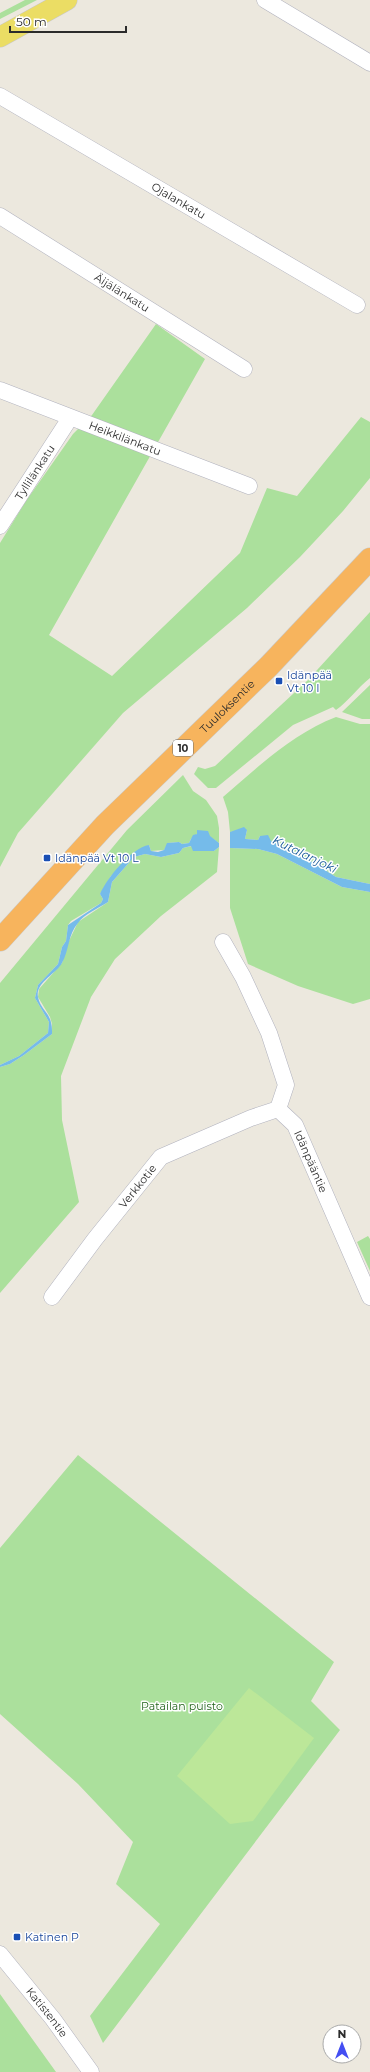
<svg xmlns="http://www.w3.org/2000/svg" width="370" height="2072" font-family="Montserrat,sans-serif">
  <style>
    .green { fill: #abe09c }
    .pitch { fill: #bce799 }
    .water { fill: #75bbea }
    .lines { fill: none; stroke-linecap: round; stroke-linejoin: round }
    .minor-casing { stroke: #b1b2be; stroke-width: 17 }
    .major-casing { stroke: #c8c8c8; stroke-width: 21 }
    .highway-casing { stroke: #c8c8c8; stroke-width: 23 }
    .minor { stroke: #fff; stroke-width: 16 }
    .major { stroke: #ebdd64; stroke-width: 20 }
    .highway { stroke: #f7b45d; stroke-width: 22 }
    .transit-dot { fill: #1a4fb4; stroke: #fff; stroke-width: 1.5 }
    .labels { text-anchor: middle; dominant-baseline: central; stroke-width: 3; stroke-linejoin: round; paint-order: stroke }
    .shield { fill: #fff; stroke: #6b6b6b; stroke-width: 1 }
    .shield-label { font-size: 10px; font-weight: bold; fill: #2b2b2b }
    .street-label { font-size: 11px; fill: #2b2b2b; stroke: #fff }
    .transit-label { font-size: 11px; fill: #164399; stroke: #fff; text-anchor: start }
    .park-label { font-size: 11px; fill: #23651d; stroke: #fff }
    .water-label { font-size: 12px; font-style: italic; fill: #135897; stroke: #fff }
  </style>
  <rect width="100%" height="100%" fill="#ece8de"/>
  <path class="green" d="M25 0H37L0 19V13Z
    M156 324 205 359 49 635 112 676 240 553 267 488 297 496 361 417 370 422V478L343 511 300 557 247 608 123 713 18 833 0 867V543L26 501 73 434 92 415Z
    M370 612V678C357 688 349 701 336 710L333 707 293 725 216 788H208L194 774 198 767 205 769 215 766 307 681Z
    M370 685V719H362L342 712Z
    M336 717 360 724H370V884L336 877 312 862 260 836 258 840 245 839 247 830 230 832 228 812 223 797C258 767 292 734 336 717Z
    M183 775 193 791 206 800 217 816 219 828V843L209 836 197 830V834L191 839 189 843 182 844 179 842 168 843 164 850 151 851 149 845 111 876 100 894 103 899 101 903 71 921 68 925 66 941 62 947 58 964 38 985 35 998 49 1022 48 1033 19 1056 0 1065V983L127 830Z
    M192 846 214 851 219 847 217 872 161 916 115 959 91 997 61 1076 62 1120 79 1202 0 1293V1067L10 1064 24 1055 52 1034V1024L50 1017 38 997 39 989 62 963 68 943 78 922 108 902 112 882 134 857 145 854 161 857 179 853 183 848Z
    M230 848 258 849 277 854 342 887 370 892V999L353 1004 298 986 248 964 230 908Z
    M368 1236 370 1239V1271L357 1242Z
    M78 1455 334 1662 311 1701 340 1730 103 2043 90 2016 160 1924 116 1884 133 1842 78 1784 0 1714V1548Z
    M0 1994 56 2072H0Z"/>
  <path class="pitch" d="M249 1688 314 1738 253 1821 230 1824 177 1776Z"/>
  <path class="water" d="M244 827 247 830 245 839 258 840 260 836 268 835 271 841 312 862 336 877 370 884V892L342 887 277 854 258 849 230 848V832Z
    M197 830 208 831 210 836 219 843V847L214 851H193L191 846 183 848 179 853 161 857 145 854 134 857 112 882 108 902C99 908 84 914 78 923 68 934 69 951 62 963 56 974 35 983 38 997 41 1012 53 1012 52 1034L24 1055 10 1064 0 1067V1065L19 1056 48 1033 49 1022 35 998 38 985 58 964 62 947 66 941 68 925 101 903 103 899 100 894C107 878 131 848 149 845L151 851 158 852 164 850 167 843 179 842 182 844 189 843 193 835 197 834Z"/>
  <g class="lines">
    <g class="minor-casing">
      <g id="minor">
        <path d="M265 0 370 63"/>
        <path id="s1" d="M0 96 357 305"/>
        <path id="s2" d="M0 216 244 369"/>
        <path id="s3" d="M0 390 249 486"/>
        <path id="s4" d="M0 526 70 418"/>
        <path d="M223 942 243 977 269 1033 286 1085 278 1109"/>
        <path id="s5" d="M278 1109 295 1125 370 1297"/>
        <path id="s6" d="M52 1297 95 1239 161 1157 251 1118 278 1109"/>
        <path id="s7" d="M0 1954 53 2019 91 2072"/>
      </g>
    </g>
    <g class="major-casing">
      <path id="major" d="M0 37 67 0"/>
    </g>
    <g class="highway-casing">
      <g id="highway">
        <path id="s8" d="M0 940 105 825 269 666 370 559"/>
      </g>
    </g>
    <use href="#minor" class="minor"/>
    <use href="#major" class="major"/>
    <use href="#highway" class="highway"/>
  </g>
  <g class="transit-dot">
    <rect x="275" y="677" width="8" height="8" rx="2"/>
    <rect x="43" y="854" width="8" height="8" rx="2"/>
    <rect x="13" y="1933" width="8" height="8" rx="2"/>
  </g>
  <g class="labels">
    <rect class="shield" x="173" y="740" width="20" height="16" rx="3"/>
    <g class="shield-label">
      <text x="183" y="748">10</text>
    </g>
    <g class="street-label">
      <text stroke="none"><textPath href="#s1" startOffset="207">Ojalankatu</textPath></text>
      <text stroke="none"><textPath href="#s2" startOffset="144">Äijälänkatu</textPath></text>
      <text stroke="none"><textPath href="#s3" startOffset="134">Heikkilänkatu</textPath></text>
      <text stroke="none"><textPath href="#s4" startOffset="64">Tyllilänkatu</textPath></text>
      <text stroke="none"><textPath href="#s8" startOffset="326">Tuuloksentie</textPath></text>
      <text stroke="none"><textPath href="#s5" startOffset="63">Idänpääntie</textPath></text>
      <text stroke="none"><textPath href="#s6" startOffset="140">Verkkotie</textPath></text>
      <text stroke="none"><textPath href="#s7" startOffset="75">Katistentie</textPath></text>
    </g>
    <g class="transit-label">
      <text x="287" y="675">Idänpää<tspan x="287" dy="13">Vt 10 I</tspan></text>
      <text x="55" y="858">Idänpää Vt 10 L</text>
      <text x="25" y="1937">Katinen P</text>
    </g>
    <g class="park-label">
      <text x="182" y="1706">Patailan puisto</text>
    </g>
    <g class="water-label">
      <text transform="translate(305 854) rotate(26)">Kutalanjoki</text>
    </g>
  </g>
  <g transform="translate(342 2044)"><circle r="19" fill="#ffffff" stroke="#aaaaaa"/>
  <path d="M0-3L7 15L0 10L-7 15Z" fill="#444ef2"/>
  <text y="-6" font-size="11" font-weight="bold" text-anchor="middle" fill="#2b2b2b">N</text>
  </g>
  <path d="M10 26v6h116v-6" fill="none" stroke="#2b2b2b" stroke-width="2"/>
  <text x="16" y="26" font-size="12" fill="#2b2b2b" stroke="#ffffff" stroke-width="3" paint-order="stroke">50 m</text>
</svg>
